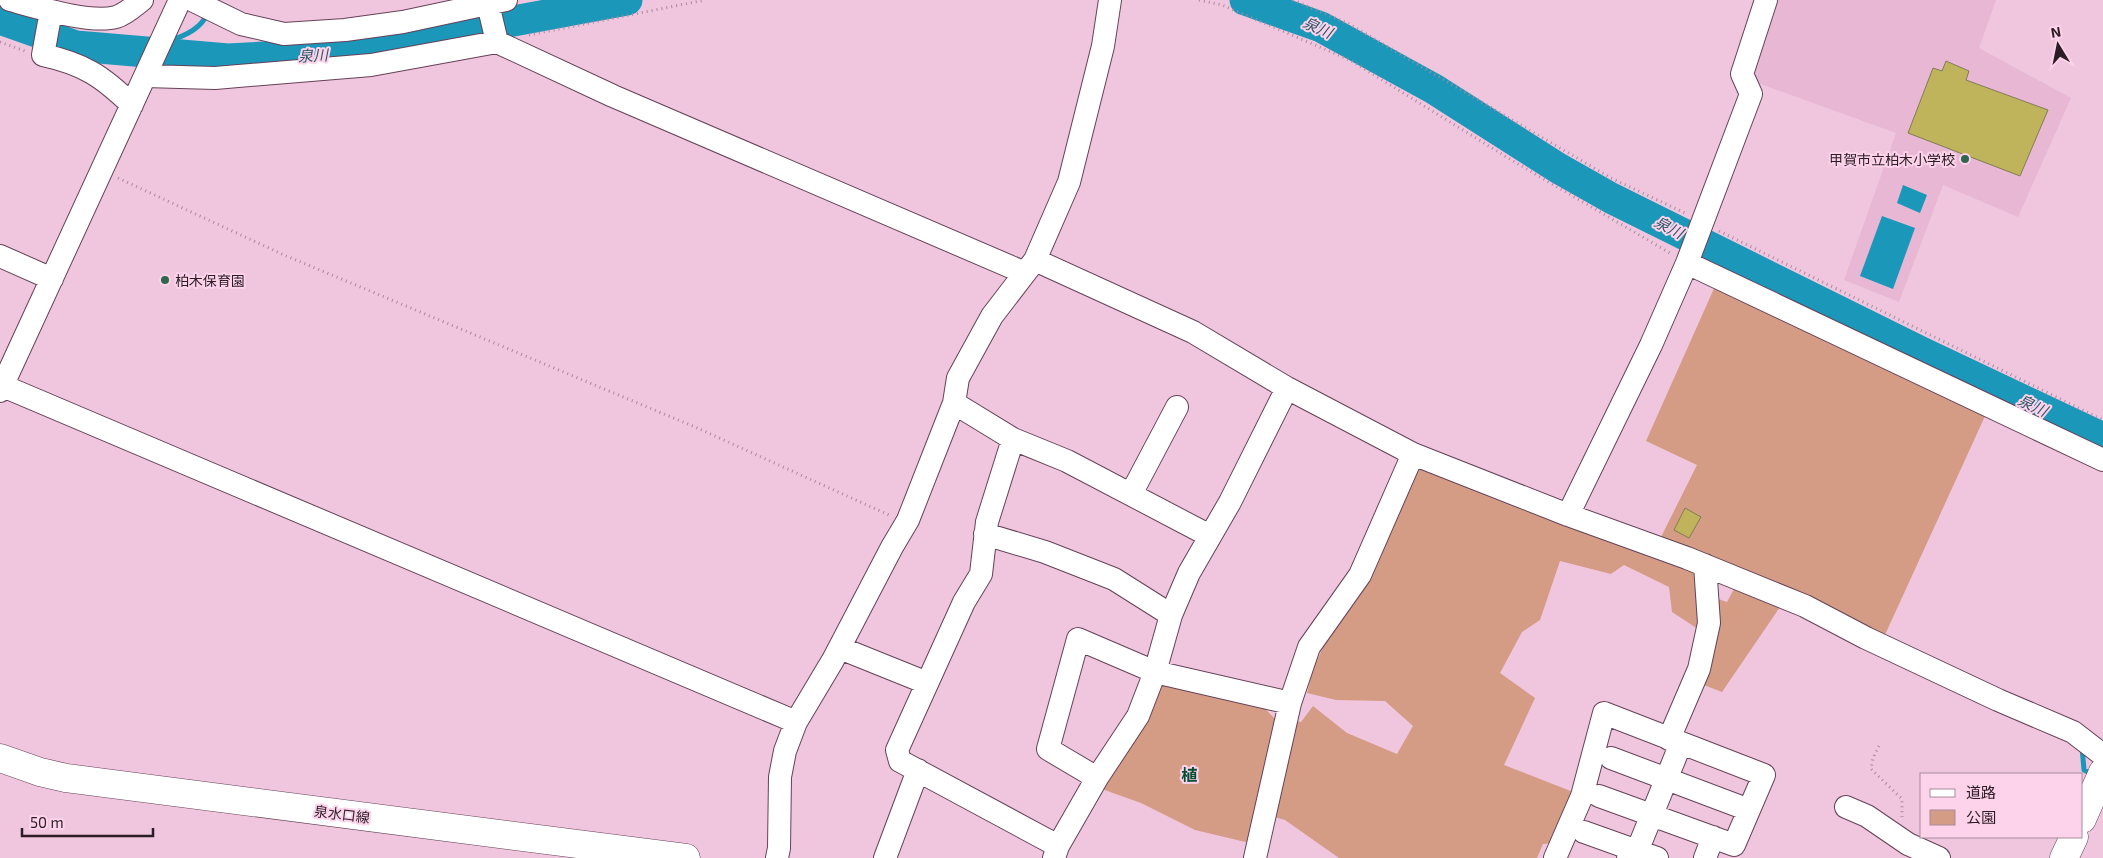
<svg xmlns="http://www.w3.org/2000/svg" width="2103" height="858" font-family="'Exo 2','Noto Sans JP',sans-serif">
  <style>
    .built { fill: #e7b7d3 }
    .green { fill: #d49b85 }
    .water { fill: #1a97b9 }
    .lines { fill: none; stroke-linecap: round; stroke-linejoin: round }
    .stream { stroke: #1a97b9; stroke-width: 5 }
    .river { stroke: #1a97b9; stroke-width: 31 }
    .building { fill: #bfb45c; stroke: #817c55 }
    .minor-casing { stroke: #654258; stroke-width: 24 }
    .major-casing { stroke: #654258; stroke-width: 29 }
    .path { stroke: #aa8a9d; stroke-width: 3; stroke-dasharray: 1 4; stroke-linecap: butt }
    .minor { stroke: #fff; stroke-width: 22 }
    .major { stroke: #fff; stroke-width: 28 }
    .poi-dot { fill: #2f664d; stroke: #fcd3eb; stroke-width: 2 }
    .labels { text-anchor: middle; dominant-baseline: central; stroke-width: 4; stroke-linejoin: round; paint-order: stroke }
    .poi-label { font-size: 14px; fill: #2b1c25; stroke: #fcd3eb; text-anchor: end }
    .street-label { font-size: 14px; fill: #2b1c25; stroke: #fcd3eb }
    .water-label { font-size: 15px; font-style: italic; fill: #295867; stroke: #fcd3eb }
    .quarter-label { font-size: 16px; font-weight: bold; fill: #054e34; stroke: #fcd3eb }
  </style>
  <rect width="100%" height="100%" fill="#efc6de"/>
  <path class="built" d="M1776 0H1996L1979 48 2071 98 2018 217 1943 185 1899 302 1844 280 1896 133 1755 82 1751 71Z"/>
  <path class="green" d="M1716 284 1986 414 1884 637 1661 537 1697 465 1646 441Z
    M1402 458 1696 569 1701 593 1727 602 1735 587 1780 607 1722 692 1696 682 1698 629 1672 612 1669 587 1624 565 1611 574 1560 561 1540 620 1522 632 1500 673 1535 698 1504 765 1586 797 1573 841 1543 844 1537 858H1339L1285 820 1256 812 1254 844 1195 830 1141 803 1099 788 1172 669 1251 694 1274 718 1301 722 1313 706 1347 733 1397 754 1413 726 1385 701 1336 700 1307 693 1313 669 1358 572 1351 566Z"/>
  <path class="water" d="M1903 185 1927 195 1920 213 1897 203Z
    M1882 216 1915 228 1893 289 1860 276Z"/>
  <g class="lines">
    <path class="stream" d="M168 41C182 37 201 29 207 14
      M129 52 150 46
      M2082 747 2084 770 2092 774"/>
    <path class="river" d="M1245 0 1321 27 1434 89 1558 168 1611 198 1921 352 2103 438
      M0 19 76 46 228 59 341 53 627 0"/>
  </g>
  <path class="building" d="M1946 61 1969 71 1966 80 2048 110 2020 176 1908 133 1933 68 1942 71Z
    M1685 508 1701 517 1689 538 1674 530Z"/>
  <g class="lines">
    <g class="minor-casing">
      <path id="minor" d="M10 0C36 7 90 24 116 17 126 14 134 6 142 0
        M192 0 241 24 284 34 345 30 403 22 506 0
        M488 4 497 42
        M51 11 43 55C84 64 102 76 132 105
        M145 76 215 78 371 65 497 42 613 96 1025 273
        M0 256 52 279
        M1035 260 1193 332 1287 388 1413 454 1568 515 1687 558 1805 606 1866 638 1998 700 2073 732 2103 755
        M1687 263 2103 460
        M3 386 796 722
        M0 391 180 0
        M954 403 1013 439 1067 461 1210 536
        M1013 439 987 522 981 574 964 602 897 750 900 761 1058 846
        M1131 494 1177 407
        M1568 515 1651 345 1687 263 1751 94 1742 74 1766 0
        M985 534 1045 552 1114 579 1171 615
        M840 648 927 683
        M1669 739 1699 669 1709 623 1705 565
        M1611 758 1749 810
        M1097 778 1048 749 1078 639 1155 672 1290 703
        M1846 807 1867 816 1908 844 1939 858
        M1584 832 1657 858
        M777 858 779 848 780 777 785 751 796 722 833 660 892 547 908 520 954 403 958 378 992 316 1035 260 1069 182 1103 46 1110 0
        M885 858 918 770
        M1054 858 1058 846 1097 778 1138 716 1155 672 1171 615 1189 573 1230 502 1287 388
        M1255 858 1290 703 1309 647 1360 575 1413 454
        M1555 858 1582 796 1604 713 1764 775 1734 845 1599 796
        M1628 858 1640 844 1681 743
        M1705 858 1713 837"/>
    </g>
    <g class="major-casing">
      <path id="major" d="M0 758 40 772 66 778 686 858
        M2082 819 2103 772
        M2064 858 2074 837"/>
    </g>
    <path class="path" d="M1199 0 1222 5 1350 60 1513 161 1670 253
      M1293 0 1349 24 1611 178 1685 213
      M529 35 705 0
      M0 42 25 51
      M118 178 284 255 695 427 889 515
      M1719 231 2103 420
      M1879 746 1873 758 1871 769 1902 799V817"/>
    <use href="#minor" class="minor"/>
    <use href="#major" class="major"/>
  </g>
  <g class="poi-dot">
    <circle cx="1965" cy="159" r="5"/>
    <circle cx="165" cy="280" r="5"/>
  </g>
  <g class="labels">
    <g class="poi-label">
      <text x="1955" y="159">甲賀市立柏木小学校</text>
      <text x="175" y="280" text-anchor="start">柏木保育園</text>
    </g>
    <g class="street-label">
      <text transform="translate(342 814) rotate(7)">泉水口線</text>
    </g>
    <g class="water-label">
      <text transform="translate(1318 27) rotate(24)">泉川</text>
      <text transform="translate(313 55) rotate(-3)">泉川</text>
      <text transform="translate(1669 227) rotate(27)">泉川</text>
      <text transform="translate(2033 405) rotate(25)">泉川</text>
    </g>
    <g class="quarter-label">
      <text x="1189" y="774">植</text>
    </g>
  </g>
  <rect x="1920" y="773" width="162" height="65" fill="#fcd3eb" stroke="#a88a9c"/>
  <rect x="1930" y="789" width="25" height="8" fill="#ffffff" stroke="#a88a9c"/>
  <text x="1966" y="798" font-size="15" fill="#2b1c25">道路</text>
  <rect x="1930" y="810" width="25" height="15" fill="#d49b85" stroke="#a88a9c"/>
  <text x="1966" y="823" font-size="15" fill="#2b1c25">公園</text>
  <g transform="translate(2058 45) rotate(350)" stroke="#fcd3eb" stroke-width="4" paint-order="stroke">
  <path d="M0-4L9 19L0 12L-9 19Z" fill="#2b1c25"/>
  <text y="-8" font-size="14" font-weight="bold" text-anchor="middle" fill="#2b1c25">N</text>
  </g>
  <path d="M22 828v8h131v-8" fill="none" stroke="#2b1c25" stroke-width="2.5"/>
  <text x="30" y="828" font-size="15" fill="#2b1c25" stroke="#fcd3eb" stroke-width="4" paint-order="stroke">50 m</text>
</svg>
